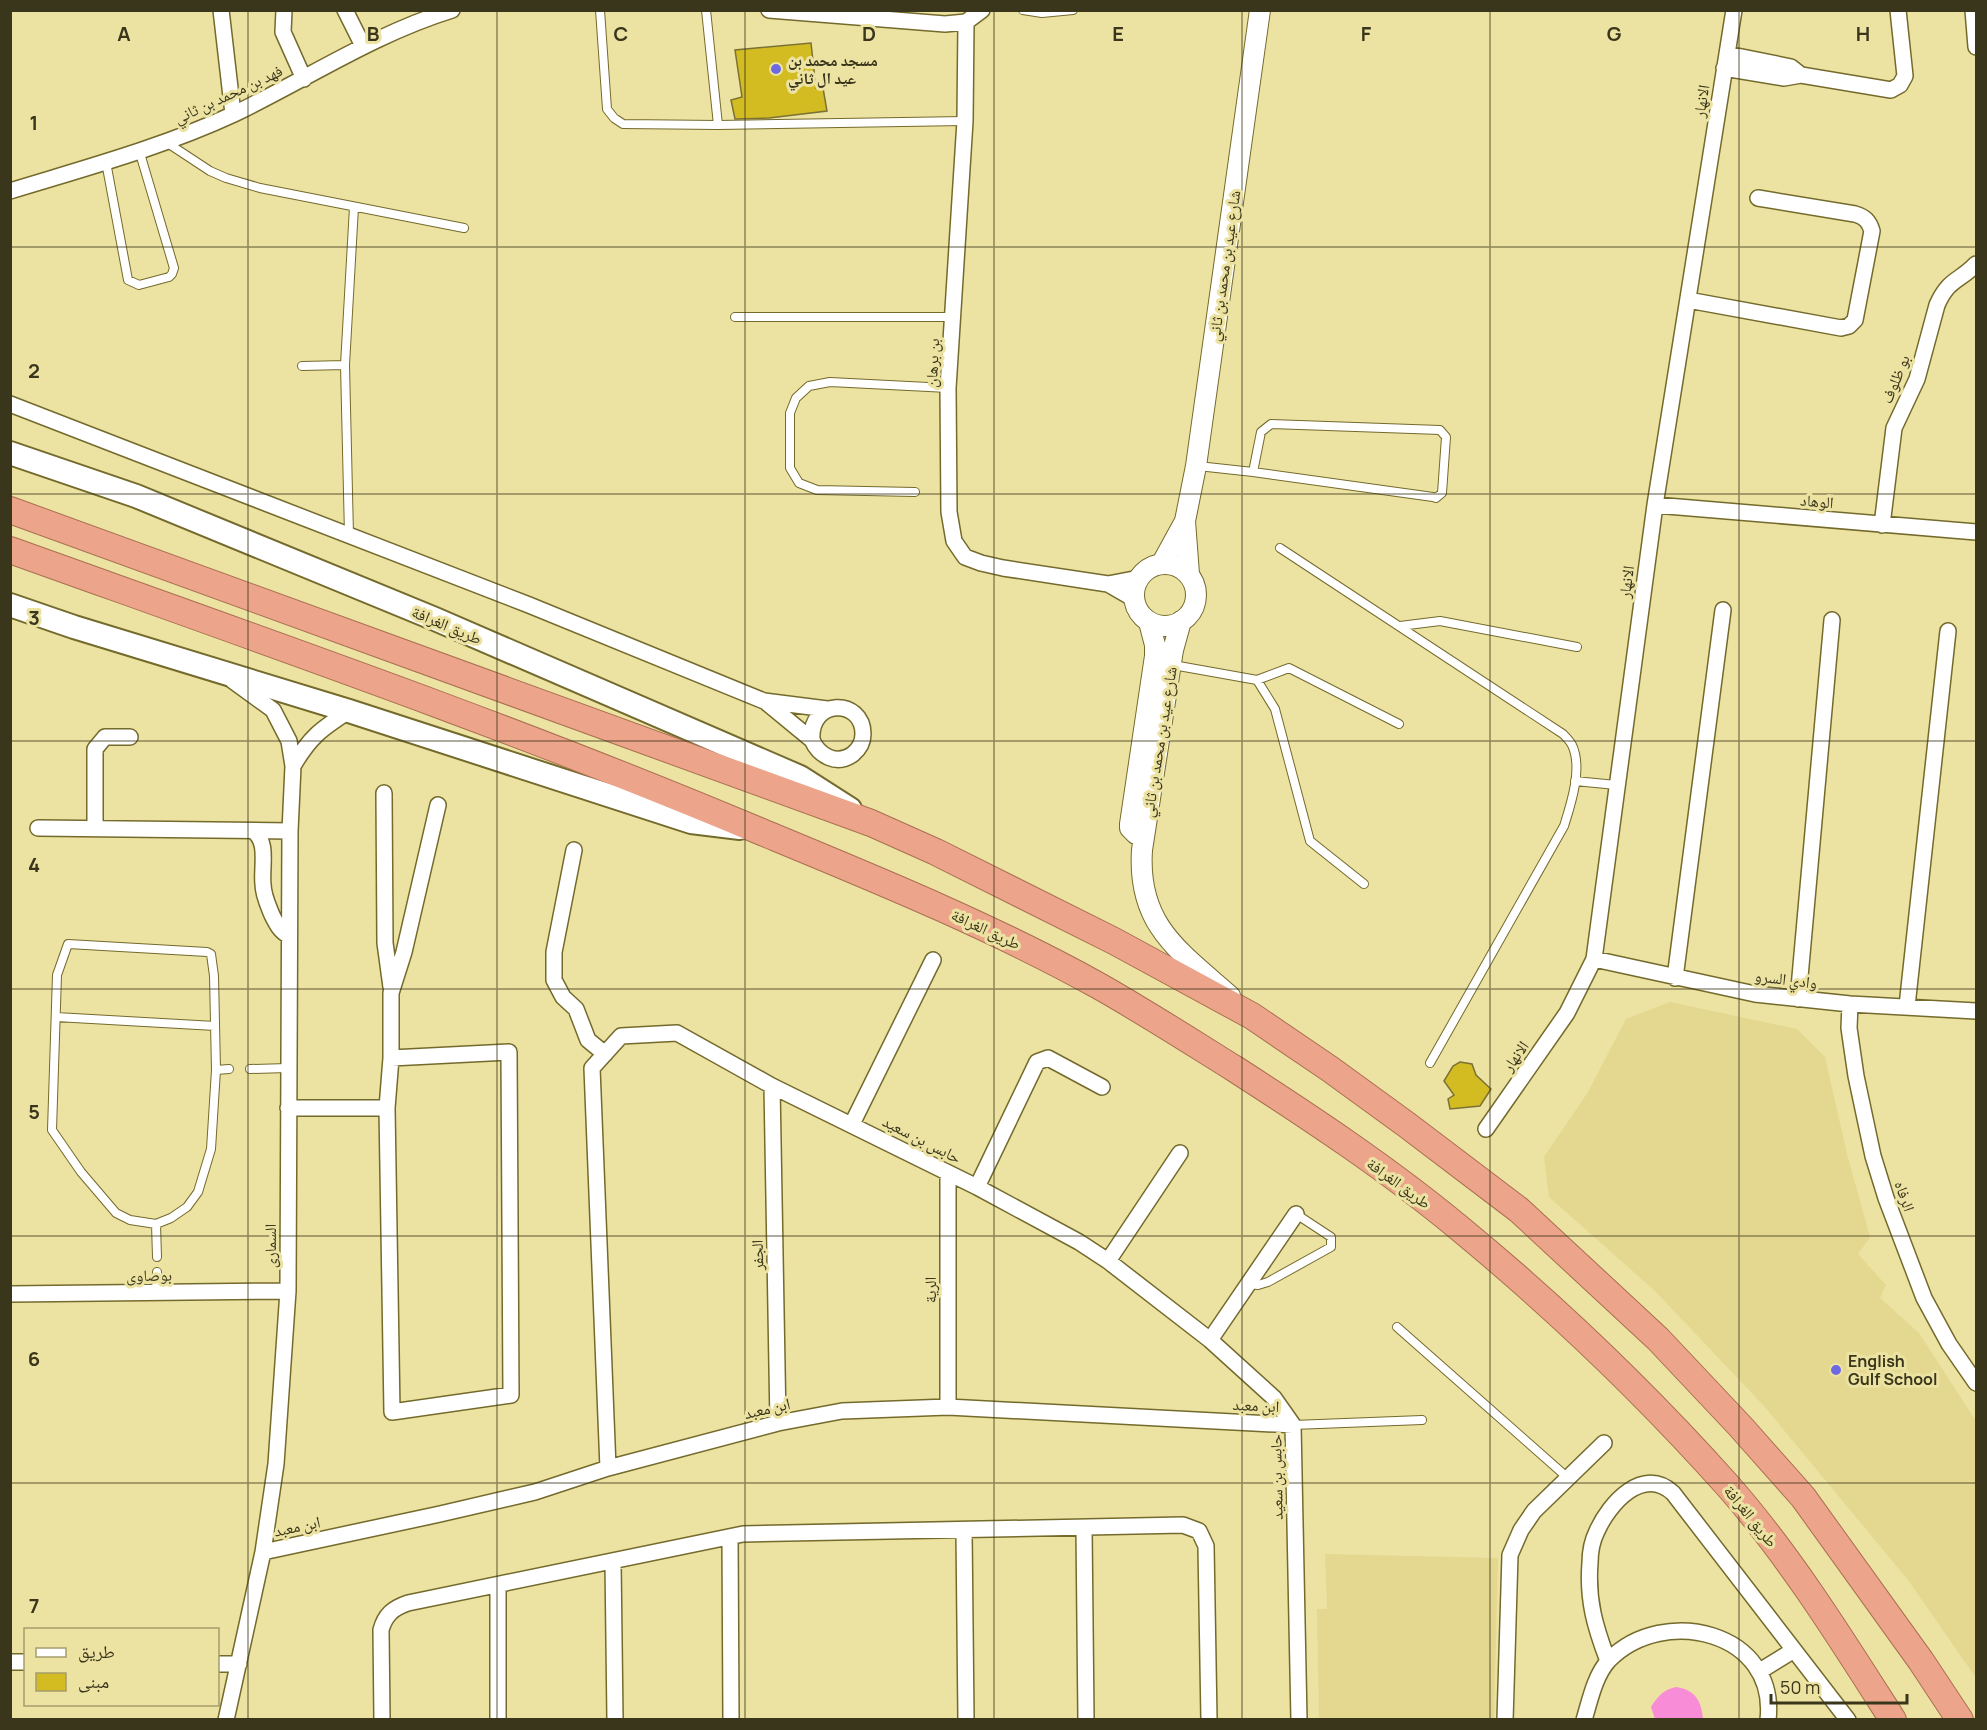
<svg xmlns="http://www.w3.org/2000/svg" width="1987" height="1730" font-family="Manrope,'Noto Naskh Arabic',sans-serif">
  <style>
    .built { fill: #e4d890 }
    .water { fill: #f88cd6 }
    .building { fill: #d3bc22; stroke: #7b7134; stroke-width: 1.5 }
    .lines { fill: none; stroke-linecap: round; stroke-linejoin: round }
    .service-casing { stroke: #746a2c; stroke-width: 10 }
    .minor-casing { stroke: #746a2c; stroke-width: 18 }
    .tertiary-casing { stroke: #746a2c; stroke-width: 22 }
    .secondary-casing { stroke: #746a2c; stroke-width: 26 }
    .trunk-casing { stroke: #aa6f51; stroke-width: 28 }
    .service { stroke: #fff; stroke-width: 8 }
    .minor { stroke: #fff; stroke-width: 15 }
    .tertiary { stroke: #fff; stroke-width: 20 }
    .secondary { stroke: #fff; stroke-width: 22 }
    .trunk { stroke: #eca48a; stroke-width: 26 }
    .grid { fill: none; stroke: #3a361c; stroke-width: 1.5; stroke-opacity: 0.55 }
    .poi-dot { fill: #6c69e3; stroke: #ece2a2; stroke-width: 2 }
    .labels { text-anchor: middle; dominant-baseline: central; stroke-width: 6; stroke-linejoin: round; paint-order: stroke }
    .poi-label { font-size: 16px; font-weight: bold; fill: #3a361c; stroke: #ece2a2; text-anchor: start }
    .street-label { font-size: 16px; fill: #3a361c; stroke: #ece2a2 }
    .grid-label { font-size: 20px; text-anchor: middle; font-weight: bold; fill: #3a361c; stroke: #ece2a2; stroke-width: 6; stroke-linejoin: round; paint-order: stroke }
  </style>
  <rect width="100%" height="100%" fill="#ece2a2"/>
  <path class="built" d="M1670 1002 1797 1029 1825 1057 1847 1154 1870 1237 1858 1254 1886 1285 1880 1298 1919 1333 1976 1421V1678L1908 1580 1764 1406 1654 1290 1549 1197 1544 1157 1588 1092 1626 1019Z
    M1325 1554 1498 1558 1494 1719H1319L1317 1609H1327Z"/>
  <path class="water" d="M1676 1687C1696 1690 1701 1701 1703 1719H1655L1651 1707C1658 1696 1663 1690 1676 1687Z"/>
  <path class="building" d="M811 43 816 88H823L827 111 769 118 735 119 731 100 742 97 735 50Z
    M1460 1062 1472 1064 1476 1075 1491 1089 1480 1106 1450 1109 1448 1099 1454 1095 1444 1081 1453 1066Z"/>
  <g class="lines">
    <g class="service-casing">
      <path id="service" d="M600 10 607 109 614 118 623 124 718 125 965 121
        M706 10 718 125
        M1023 10 1042 13 1073 10
        M166 142 210 171 226 178 260 188 464 228
        M106 162 128 280 139 285 169 277 172 274 174 268 139 150
        M735 317H952
        M302 366 345 365
        M1271 424 1440 430 1446 437 1442 493 1436 498 1433 497 1253 472 1261 432Z
        M1198 466 1253 472
        M915 492 817 490 799 483 790 468V413L796 398 809 386 830 382 948 388
        M349 535 345 365 354 207
        M1280 548 1563 734C1566 737 1570 741 1572 745 1583 768 1571 804 1564 826L1430 1063
        M1400 626 1440 621 1577 647
        M1173 665 1257 680 1289 668 1399 724
        M1257 680 1275 709 1310 841 1364 884
        M1575 781 1616 785
        M68 944 207 952 211 954 214 976 216 1070 211 1149 198 1192 187 1207 171 1218 156 1224 130 1220 116 1213 81 1172 52 1130 57 975Z
        M56 1017 215 1026
        M250 1069 288 1068
        M216 1070 229 1069
        M156 1224 157 1257
        M1248 1284 1258 1285 1268 1282 1331 1247V1237L1296 1214
        M156 1293 157 1272
        M1397 1327 1568 1478
        M1293 1425 1422 1420"/>
    </g>
    <g class="minor-casing">
      <path id="minor" d="M221 10 233 114
        M284 10 283 32 304 79
        M345 10 363 46
        M769 10 945 24 966 22 982 10
        M1973 10 1976 47
        M966 22 965 121 948 388 949 512 954 541 965 557 981 563 1003 568 1108 584 1139 578
        M1727 54 1791 67 1801 75
        M1724 68 1784 78 1801 75 1891 90 1900 85 1905 76 1898 10
        M10 191C85 168 163 147 234 114 307 79 374 34 452 10
        M1688 300 1841 328 1849 326 1855 320 1872 231C1869 221 1865 217 1855 214L1758 198
        M10 404 529 605 764 701 827 709
        M1655 505 1976 532
        M1882 525 1894 428 1917 379 1937 305C1949 278 1959 282 1976 264
        M1108 584 1134 599
        M767 703 812 740C819 756 837 766 853 754 859 749 863 742 863 734 863 698 809 698 812 740
        M293 766C310 737 321 729 349 711
        M384 793 385 943 391 987
        M38 828 290 831
        M95 829V749L105 737H130
        M253 831C269 841 261 868 263 884 263 895 268 905 272 915 277 925 280 931 289 936
        M574 850 554 952V980L563 997 576 1009 588 1040 605 1054
        M1594 959 1755 994 1850 1004 1976 1011
        M1675 978 1723 610
        M1798 999 1832 620
        M1850 1004 1849 1028 1856 1076 1873 1156 1886 1198 1924 1298 1949 1344 1976 1383
        M1907 1006 1948 631
        M391 1058V993L404 952 438 805
        M772 1086 778 1423
        M288 1108H387L392 1412 511 1395 509 1052 391 1058 387 1108
        M852 1124 933 960
        M1486 1129 1567 1013 1594 959 1655 505 1734 10
        M977 1187 1037 1062 1048 1058 1102 1087
        M1108 1261 1180 1153
        M10 1294 288 1291
        M1210 1340 1296 1214
        M948 1407V1173
        M608 1468 592 1068 621 1036 677 1033 772 1086 977 1187 1079 1242 1108 1261 1210 1340 1274 1398 1293 1425 1299 1720
        M1084 1528 1086 1720
        M964 1531 966 1720
        M730 1537 731 1720
        M263 1552 440 1514 535 1492 608 1468 778 1423 842 1411 948 1407 1293 1425
        M613 1562 615 1720
        M1608 1661C1595 1627 1587 1600 1590 1563 1590 1552 1592 1541 1597 1531 1609 1504 1643 1465 1673 1493L1848 1720
        M10 1662H26
        M218 1664H239
        M1760 1671 1794 1650
        M226 1720 263 1552 276 1464 288 1291 290 831 293 766 289 741 273 710 233 681
        M382 1720 381 1630C385 1615 393 1608 408 1603L743 1534 1183 1525 1199 1531 1206 1546 1209 1720
        M498 1720V1585
        M1505 1720 1510 1555 1521 1530 1534 1511 1604 1443
        M1584 1720C1590 1700 1595 1675 1609 1660 1664 1604 1778 1632 1768 1720"/>
    </g>
    <g class="tertiary-casing">
      <path id="tertiary" d="M1162 563 1185 521
        M1134 595a31 31 0 1 1 62 0a31 31 0 1 1-62 0Z
        M1189 574 1185 521 1196 466 1260 10
        M1181 621 1173 650 1142 850C1137 925 1179 951 1230 996
        M1145 828 1140 834H1136L1130 828V824L1155 656V645L1149 622"/>
    </g>
    <g class="secondary-casing">
      <path id="secondary" d="M10 453 136 496 435 619 800 777 850 809
        M10 605 74 627 349 711 691 822 740 828"/>
    </g>
    <g class="trunk-casing">
      <path id="trunk" d="M10 510 871 823 936 852 1114 941 1252 1016 1330 1069 1407 1125 1519 1210 1658 1339 1740 1426 1803 1497 1921 1661 1960 1720
        M10 550C261 640 512 727 757 830 873 878 989 925 1099 986 1145 1012 1190 1041 1235 1069 1311 1118 1388 1169 1458 1227 1554 1306 1646 1394 1729 1487 1791 1558 1842 1640 1893 1720"/>
    </g>
    <use href="#service" class="service"/>
    <use href="#minor" class="minor"/>
    <use href="#tertiary" class="tertiary"/>
    <use href="#secondary" class="secondary"/>
    <use href="#trunk" class="trunk"/>
  </g>
  <path class="grid" d="M248 10V1720M497 10V1720M745 10V1720M994 10V1720M1242 10V1720M1490 10V1720M1739 10V1720M10 247H1976M10 494H1976M10 741H1976M10 989H1976M10 1236H1976M10 1483H1976"/>
  <g class="poi-dot">
    <circle cx="776" cy="69" r="6"/>
    <circle cx="1836" cy="1370" r="6"/>
  </g>
  <g class="labels">
    <g class="poi-label">
      <text x="788" y="60">مسجد محمد بن<tspan x="788" dy="18">عيد ال ثاني</tspan></text>
      <text x="1848" y="1361">English<tspan x="1848" dy="18">Gulf School</tspan></text>
    </g>
    <g class="street-label">
      <text transform="translate(228 94) rotate(-25)">فهد بن محمد بن ثاني</text>
      <text transform="translate(1701 101) rotate(-81)">الانهار</text>
      <text transform="translate(1224 266) rotate(-82)">شارع عيد بن محمد بن ثاني</text>
      <text transform="translate(932 363) rotate(-87)">بن برهان</text>
      <text transform="translate(1895 379) rotate(-68)">بو ظلوف</text>
      <text transform="translate(1817 501) rotate(5)">الوهاد</text>
      <text transform="translate(1626 582) rotate(-82)">الانهار</text>
      <text transform="translate(447 625) rotate(23)">طريق الغرافة</text>
      <text transform="translate(1159 742) rotate(-81)">شارع عيد بن محمد بن ثاني</text>
      <text transform="translate(986 929) rotate(25)">طريق الغرافة</text>
      <text transform="translate(1786 979) rotate(7)">وادي السرو</text>
      <text transform="translate(1515 1056) rotate(-55)">الانهار</text>
      <text transform="translate(922 1139) rotate(27)">حابس بن سعيد</text>
      <text transform="translate(1399 1183) rotate(36)">طريق الغرافة</text>
      <text transform="translate(1905 1196) rotate(71)">الرفاه</text>
      <text transform="translate(270 1246) rotate(-90)">السمارى</text>
      <text transform="translate(757 1255) rotate(-91)">الجفر</text>
      <text transform="translate(149 1275) rotate(-1)">بوصاوى</text>
      <text transform="translate(930 1290) rotate(-90)">الرية</text>
      <text transform="translate(1256 1405) rotate(3)">ابن معبد</text>
      <text transform="translate(767 1408) rotate(-13)">ابن معبد</text>
      <text transform="translate(1276 1477) rotate(-91)">حابس بن سعيد</text>
      <text transform="translate(1751 1516) rotate(51)">طريق الغرافة</text>
      <text transform="translate(297 1526) rotate(-12)">ابن معبد</text>
    </g>
  </g>
  <g class="grid-label">
    <text x="124" y="41">A</text>
    <text x="373" y="41">B</text>
    <text x="621" y="41">C</text>
    <text x="869" y="41">D</text>
    <text x="1118" y="41">E</text>
    <text x="1366" y="41">F</text>
    <text x="1614" y="41">G</text>
    <text x="1863" y="41">H</text>
    <text x="34" y="130">1</text>
    <text x="34" y="378">2</text>
    <text x="34" y="625">3</text>
    <text x="34" y="872">4</text>
    <text x="34" y="1119">5</text>
    <text x="34" y="1366">6</text>
    <text x="34" y="1613">7</text>
  </g>
  <rect width="1987" height="1730" fill="none" stroke="#3a361c" stroke-width="24"/>
  <rect x="24" y="1628" width="195" height="78" fill="#ece2a2" stroke="#a59d6c" stroke-width="1.5"/>
  <rect x="36" y="1648" width="30" height="9" fill="#ffffff" stroke="#a59d6c" stroke-width="1.5"/>
  <text x="78" y="1658" font-size="18" fill="#3a361c">طريق</text>
  <rect x="36" y="1673" width="30" height="18" fill="#d3bc22" stroke="#a59d6c" stroke-width="1.5"/>
  <text x="78" y="1688" font-size="18" fill="#3a361c">مبنى</text>
  <path d="M1771 1694v9h136v-9" fill="none" stroke="#3a361c" stroke-width="3"/>
  <text x="1780" y="1694" font-size="18" fill="#3a361c" stroke="#ece2a2" stroke-width="4.5" paint-order="stroke">50 m</text>
</svg>
